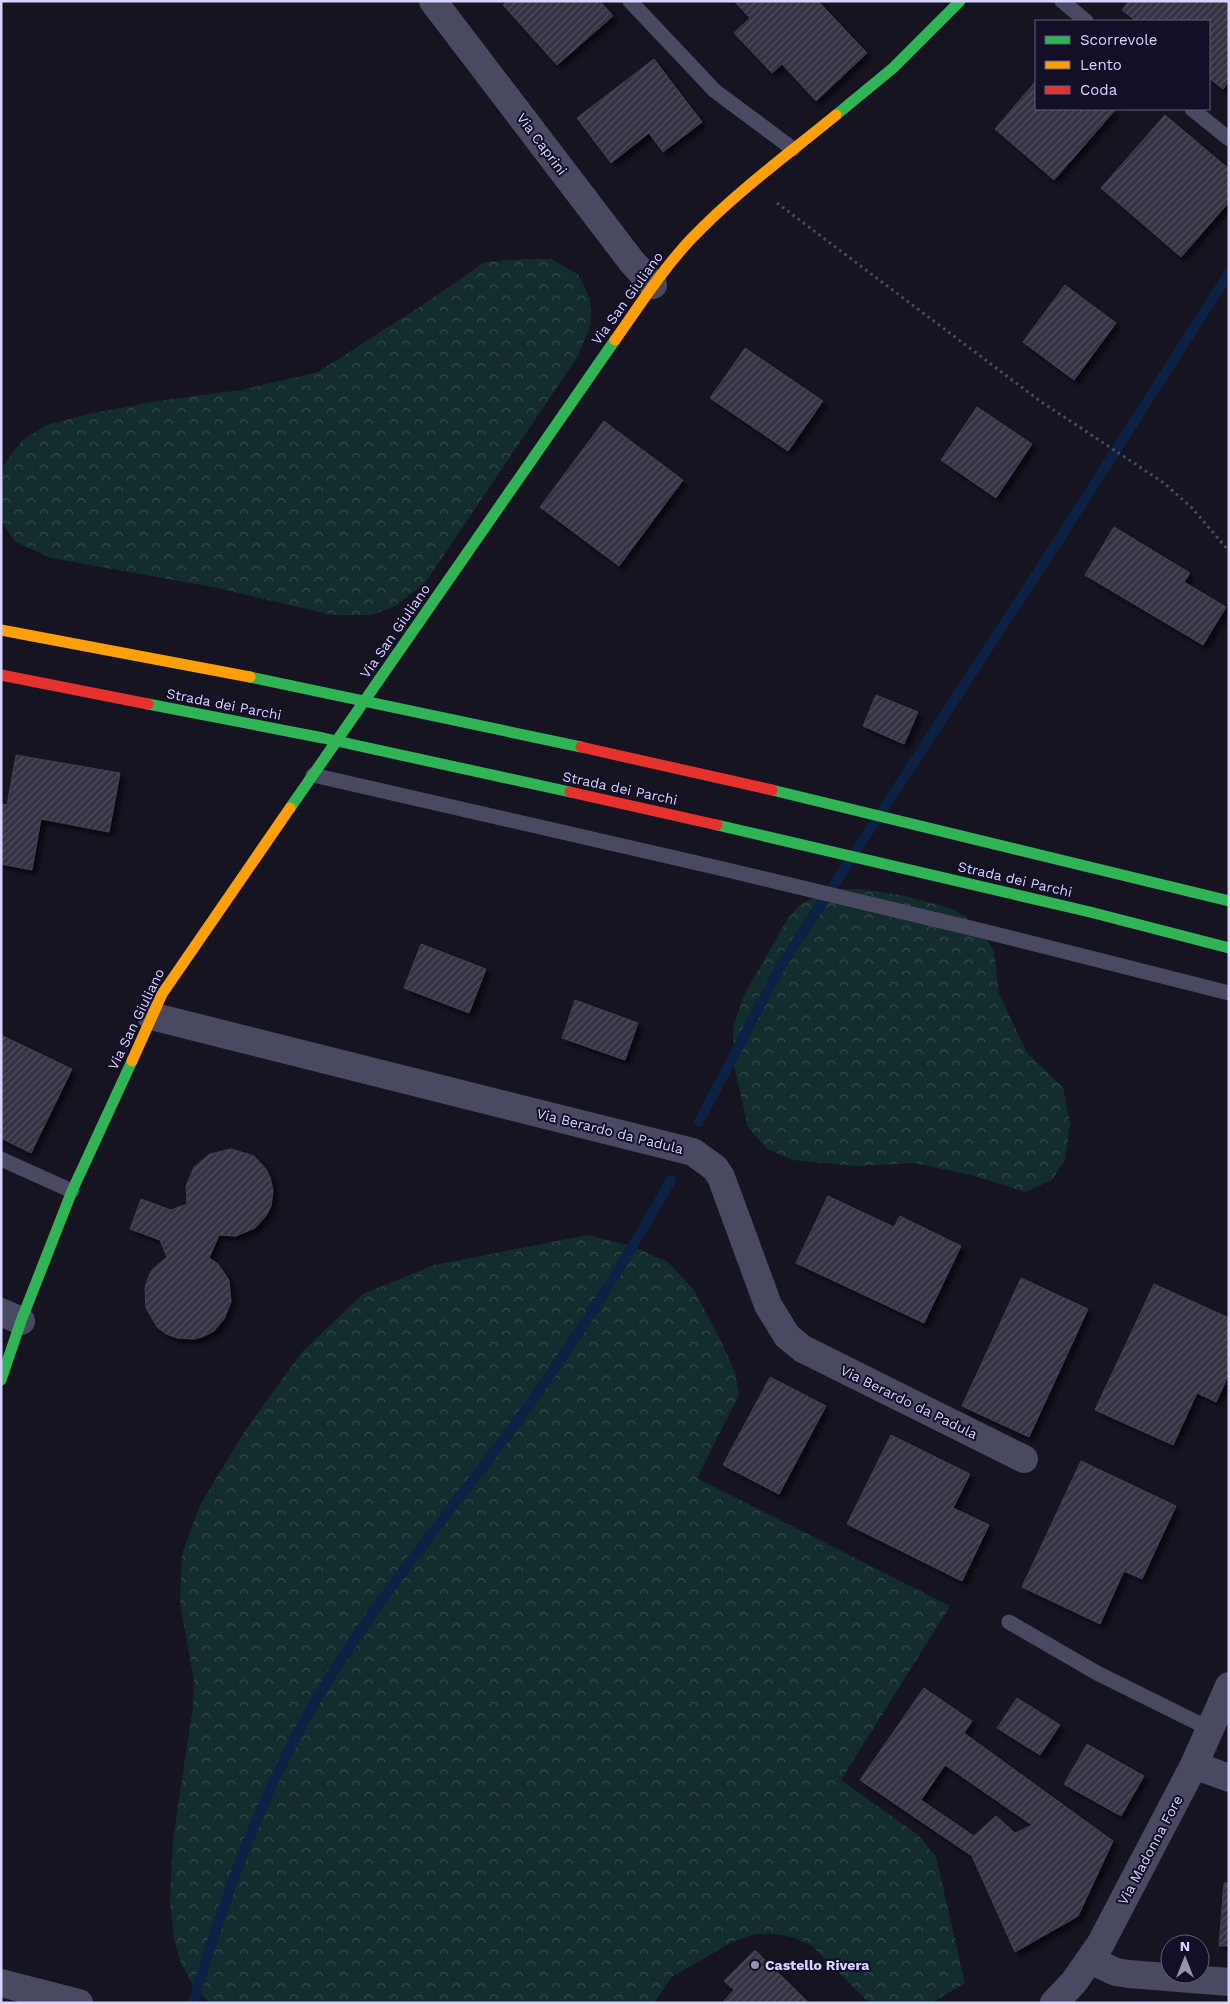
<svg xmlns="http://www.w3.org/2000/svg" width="1230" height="2004" font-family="'Work Sans',sans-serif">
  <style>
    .forest { fill: url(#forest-crowns) }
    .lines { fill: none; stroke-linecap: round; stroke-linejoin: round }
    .stream { stroke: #0d2144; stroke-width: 10 }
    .building { fill: url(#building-hatch); stroke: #433f54; fill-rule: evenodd; filter: url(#shadow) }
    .path { stroke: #44505f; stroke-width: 3; stroke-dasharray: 2.5 4; stroke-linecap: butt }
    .lane { stroke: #4a4962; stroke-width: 15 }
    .street { stroke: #4a4962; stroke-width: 28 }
    .fast { stroke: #30b455; stroke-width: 11 }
    .slow { stroke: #ff9f0a; stroke-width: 11 }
    .fast-bridge { stroke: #30b455; stroke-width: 11 }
    .slow-bridge { stroke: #ff9f0a; stroke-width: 11 }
    .jam-bridge { stroke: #e5322d; stroke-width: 11 }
    .poi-dot { fill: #9591b1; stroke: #130f26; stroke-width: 2 }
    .labels { text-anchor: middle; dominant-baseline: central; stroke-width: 4; stroke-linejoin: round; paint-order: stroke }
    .street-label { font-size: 14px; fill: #d9d4ff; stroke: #130f26 }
    .poi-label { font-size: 14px; font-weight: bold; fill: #d9d4ff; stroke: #130f26; text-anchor: start }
  </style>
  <defs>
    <pattern id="forest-crowns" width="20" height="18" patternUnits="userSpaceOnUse" patternTransform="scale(1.25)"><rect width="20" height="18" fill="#132c2d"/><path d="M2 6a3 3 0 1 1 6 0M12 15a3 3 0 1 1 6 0" fill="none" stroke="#354a4c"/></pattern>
    <pattern id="building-hatch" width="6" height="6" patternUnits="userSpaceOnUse" patternTransform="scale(1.25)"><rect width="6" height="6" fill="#343243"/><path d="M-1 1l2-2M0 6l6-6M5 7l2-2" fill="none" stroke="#514f5f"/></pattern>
    <filter id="shadow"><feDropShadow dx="4.5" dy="4.5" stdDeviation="2.5" flood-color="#0009"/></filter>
  </defs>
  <rect width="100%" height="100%" fill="#161421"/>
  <path class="forest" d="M523 259H551L578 274 590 299 591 324 578 356 425 583 394 607 370 615H332L218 588 51 558 14 541 1 520 3 466 22 440 47 425 88 414 157 401 241 390 318 372 421 306 485 262Z
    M840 889H860L901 895 953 909 979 926 994 952 999 994 1027 1053 1063 1087 1070 1124 1065 1160 1052 1180 1025 1192 975 1176 915 1163 856 1166 793 1160 767 1149 748 1127 734 1065 733 1028 744 995 788 918 802 903 820 895Z
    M588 1235 632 1246 668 1262 693 1289 718 1335 735 1372 739 1395 697 1478 950 1606 841 1780 918 1835 936 1857 965 1983 931 2003H869L811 1945 792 1937 774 1934H756L732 1942 672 1977 654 2003H210L195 1989 181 1963 174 1939 170 1899 173 1839 193 1707 194 1681 180 1603 182 1554 200 1505 246 1429 302 1352 363 1294 434 1265Z"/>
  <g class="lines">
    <path class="stream" d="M699 1122 779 969 1060 538 1229 273
      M193 2003C225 1896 263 1788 321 1692 378 1596 452 1510 519 1419 574 1343 625 1262 671 1180"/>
  </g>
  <path class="building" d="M507 1H600L613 16 557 65 503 5Z
    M734 1H818L867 53 816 101 782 64 772 73 734 33 750 18Z
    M1129 1H1229V81L1223 89 1209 78V21H1136L1122 10Z
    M654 59 702 122 663 152 649 133 611 163 577 118Z
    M1036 81V109H1116L1054 180 995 129Z
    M1165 115 1229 169V202L1181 257 1101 188Z
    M1065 285 1116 323 1074 380 1023 342Z
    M745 348 823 401 788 451 710 398Z
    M977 407 1032 444 996 498 941 460Z
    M604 421 683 480 619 566 540 507Z
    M1114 527 1190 573 1184 582 1226 607 1203 645 1085 575Z
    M876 695 918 712 904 744 863 726Z
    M16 755 120 773 109 832 41 819 32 870 1 864V804L7 805Z
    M421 944 486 969 469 1013 404 988Z
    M575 1000 638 1023 625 1060 562 1038Z
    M1 1035 72 1069 31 1153 1 1138Z
    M231 1149 254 1156 266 1169 270 1177 273 1191 271 1206 266 1216 255 1228 236 1236 219 1235 209 1258 218 1264 229 1280 231 1302 224 1319 214 1331 202 1337 194 1339 177 1338 166 1334 157 1327 146 1308 145 1288 148 1278 152 1270 167 1257 160 1240 130 1229 141 1199 171 1210 187 1204 186 1186 194 1167 210 1154Z
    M828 1196 894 1227 900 1216 961 1246 924 1323 796 1263Z
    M1021 1278 1088 1309 1029 1437 962 1406Z
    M1154 1284 1229 1318V1374L1216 1402 1197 1393 1173 1445 1095 1410Z
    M770 1377 826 1406 779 1494 723 1465Z
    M891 1435 970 1474 953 1508 989 1525 962 1581 847 1524Z
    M1081 1461 1176 1506 1142 1579 1124 1571 1100 1624 1022 1587Z
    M924 1688 972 1721 964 1733 1113 1841 1078 1916 1015 1952 972 1856 860 1780ZM945 1765 1032 1825 1015 1833 996 1816 974 1836 921 1800Z
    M1017 1698 1060 1725 1040 1755 997 1728Z
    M1087 1744 1144 1776 1121 1816 1064 1784Z
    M1224 1883H1229V1946H1219Z
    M755 1950 809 2003H722L734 1990 724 1981Z"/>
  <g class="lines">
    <path class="path" d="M777 203 1040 401 1164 483 1192 508 1229 551"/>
    <path class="lane" d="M630 1 715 91 793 149
      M1062 1 1086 21
      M1192 109 1229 139
      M313 775 719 868 983 931 1229 993
      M1 1159 72 1191
      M1009 1622 1097 1673 1210 1729"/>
    <path class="street" d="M433 1 632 262 653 285
      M151 1016 693 1152 715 1168 721 1177 768 1305 787 1336 803 1349 1024 1459
      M1 1312 21 1321
      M1194 1765 1229 1778
      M1090 1960 1116 1972 1129 1974 1229 1982
      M1 1983 79 2003
      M1054 2003 1074 1982 1101 1943 1194 1765 1229 1686"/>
    <path class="fast" d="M836 115 893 68 960 1
      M290 808 615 340
      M1 1380 21 1321 72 1191 132 1061"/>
    <path class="slow" d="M615 340C639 306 662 270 691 239 735 193 787 155 836 115
      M132 1061 162 994 290 808"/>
    <path class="fast-bridge" d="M250 677 581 747
      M148 704 323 738 570 792
      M772 790 1229 901
      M717 825 1090 912 1229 948"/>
    <path class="slow-bridge" d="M1 630 250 677"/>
    <path class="jam-bridge" d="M1 675 148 704
      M581 747 772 790
      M570 792 717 825"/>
  </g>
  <circle class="poi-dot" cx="755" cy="1965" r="5"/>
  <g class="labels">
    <g class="street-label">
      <text transform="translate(542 144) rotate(53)">Via Caprini</text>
      <text transform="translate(627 298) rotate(-54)">Via San Giuliano</text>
      <text transform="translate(395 631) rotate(-55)">Via San Giuliano</text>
      <text transform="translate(224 704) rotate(11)">Strada dei Parchi</text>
      <text transform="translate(620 788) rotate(12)">Strada dei Parchi</text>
      <text transform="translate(1015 879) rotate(13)">Strada dei Parchi</text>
      <text transform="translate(136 1019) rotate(-64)">Via San Giuliano</text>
      <text transform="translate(610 1131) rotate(14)">Via Berardo da Padula</text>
      <text transform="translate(909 1402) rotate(26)">Via Berardo da Padula</text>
      <text transform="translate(1150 1850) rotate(-62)">Via Madonna Fore</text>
    </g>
    <g class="poi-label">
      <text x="765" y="1965">Castello Rivera</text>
    </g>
  </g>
  <rect width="1230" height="2004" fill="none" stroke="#d9d4ff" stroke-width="5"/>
  <rect x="1035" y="20" width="175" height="90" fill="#130f26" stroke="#625e7d"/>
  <rect x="1045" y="36" width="25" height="8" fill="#30b455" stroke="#625e7d"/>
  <text x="1080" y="45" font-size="15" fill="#d9d4ff">Scorrevole</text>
  <rect x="1045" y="61" width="25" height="8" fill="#ff9f0a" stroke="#625e7d"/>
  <text x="1080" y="70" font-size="15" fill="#d9d4ff">Lento</text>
  <rect x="1045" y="86" width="25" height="8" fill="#e5322d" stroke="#625e7d"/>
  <text x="1080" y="95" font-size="15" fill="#d9d4ff">Coda</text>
  <g transform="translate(1185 1959)"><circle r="24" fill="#130f26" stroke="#625e7d"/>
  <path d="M0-4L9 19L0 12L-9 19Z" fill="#9591b1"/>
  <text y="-8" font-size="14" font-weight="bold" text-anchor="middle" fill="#d9d4ff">N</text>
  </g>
</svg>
